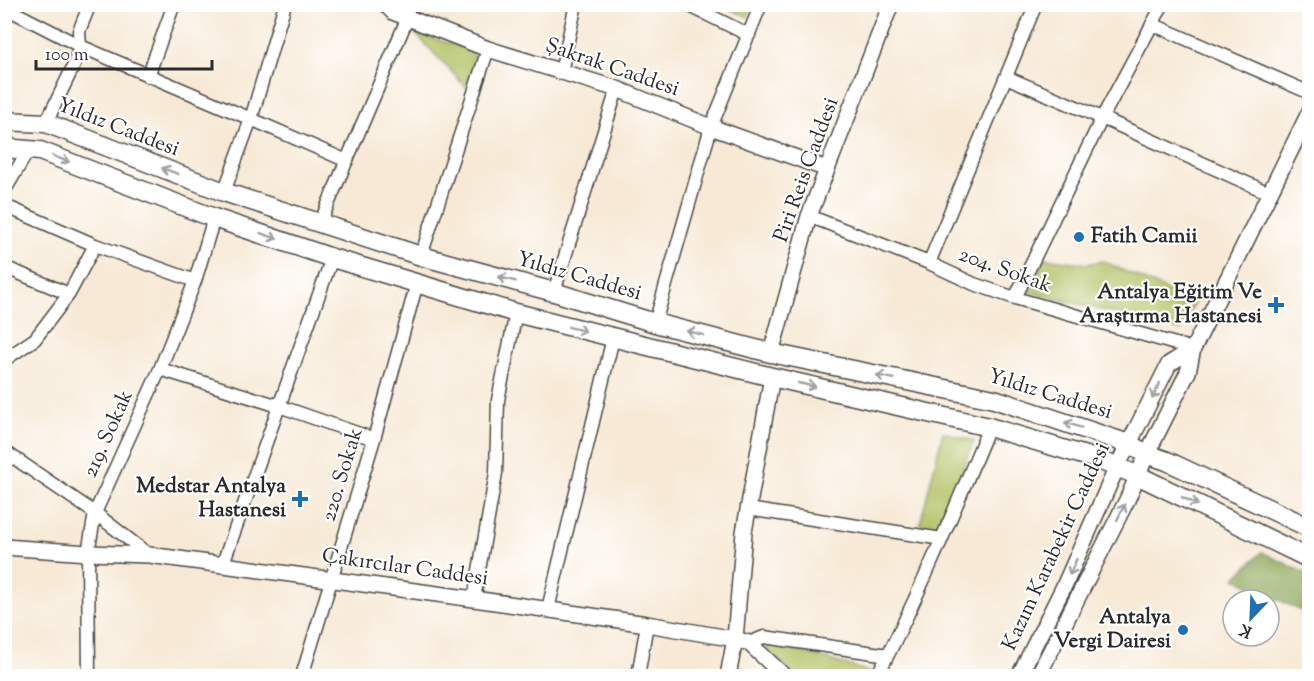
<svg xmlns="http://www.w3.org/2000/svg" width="1314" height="681" font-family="'Sorts Mill Goudy',serif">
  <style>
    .green { fill: #b1bf61; stroke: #6e7546; stroke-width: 1.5 }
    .forest { fill: #8ca657; stroke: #5c6841; stroke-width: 1.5 }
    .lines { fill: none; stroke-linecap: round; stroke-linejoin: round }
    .minor-casing { stroke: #4a4845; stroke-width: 15 }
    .tertiary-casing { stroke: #4a4845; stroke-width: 18 }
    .primary-casing { stroke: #4a4845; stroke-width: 21 }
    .minor { stroke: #fff; stroke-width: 12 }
    .tertiary { stroke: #fff; stroke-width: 15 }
    .primary { stroke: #fff; stroke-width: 18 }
    .oneway { stroke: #a0a0a0 }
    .poi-dot { fill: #1f6fb2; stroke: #fff; stroke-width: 2 }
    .labels { text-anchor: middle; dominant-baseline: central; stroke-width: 4.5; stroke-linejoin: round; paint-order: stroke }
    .street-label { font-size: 21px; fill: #2b2b2b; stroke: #fff }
    .poi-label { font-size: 21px; font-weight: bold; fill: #2b2b2b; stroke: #fff; text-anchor: end }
  </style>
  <rect width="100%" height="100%" fill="#fff"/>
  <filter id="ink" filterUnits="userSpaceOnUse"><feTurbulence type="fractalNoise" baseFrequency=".0167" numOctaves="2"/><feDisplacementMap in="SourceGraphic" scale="12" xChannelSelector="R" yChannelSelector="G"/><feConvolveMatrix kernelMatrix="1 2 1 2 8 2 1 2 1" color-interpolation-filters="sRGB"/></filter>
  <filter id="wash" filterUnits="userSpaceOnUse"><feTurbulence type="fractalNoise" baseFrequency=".008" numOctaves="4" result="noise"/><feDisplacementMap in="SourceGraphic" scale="24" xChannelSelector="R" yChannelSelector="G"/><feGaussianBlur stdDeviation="1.35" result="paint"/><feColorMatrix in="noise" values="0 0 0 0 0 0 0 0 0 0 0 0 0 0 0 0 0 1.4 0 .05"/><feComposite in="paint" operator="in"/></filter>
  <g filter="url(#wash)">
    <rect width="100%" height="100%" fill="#f7e9d6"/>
    <path class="green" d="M723 5V4L753 5 748 17 723 6Z
      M415 33 468 49 476 58 466 87Z
      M1045 258 1087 264 1103 261 1194 303 1181 330 1030 292Z
      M943 432 974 441 938 530 920 524Z
      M772 643 870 672 867 676H796L765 648Z"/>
    <path class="forest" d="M1262 552 1309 575V615L1235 578Z"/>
  </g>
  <g filter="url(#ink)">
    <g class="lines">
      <g class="minor-casing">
        <path id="minor" d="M686 4 749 35
          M4 7 80 46 251 119 347 161
          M1152 24 1310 93
          M561 72 576 4
          M148 76 174 4
          M1006 77 1102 118 1269 193
          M46 123 74 65 80 46 79 31 90 4
          M224 192 251 119 285 4
          M4 195 5 190 29 149
          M4 203 5 206 95 245 195 281
          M809 216 929 263 974 284 1015 298 1193 349
          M320 223 408 17
          M421 256 488 49
          M929 263 1036 4
          M4 267 69 294
          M554 292 617 89
          M1015 298 1102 118 1163 4
          M655 323 711 127 761 4
          M4 360 35 339 69 294 95 245
          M160 369 279 406 374 439
          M4 451 95 513 149 555
          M748 509 942 539
          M222 566 332 258
          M474 599 496 473 498 400 516 313
          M548 609 613 338
          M749 643 764 637 888 655
          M89 676 88 553 95 513 160 369 195 281 214 218
          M302 676 374 439 417 283
          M638 676 647 624
          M877 676C919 596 954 511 989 427"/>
      </g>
      <g class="tertiary-casing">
        <path id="tertiary" d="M385 4 393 12 488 49 617 89 711 127 827 169
          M771 353 809 216 891 4
          M4 547 88 553 149 555 474 599 647 624 735 639 749 643 784 676
          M728 676 735 639 744 532 772 377
          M1019 676 1065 584 1117 467 1169 364 1193 349
          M1038 676 1127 500 1147 454 1188 372 1193 349 1310 111"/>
      </g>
      <g class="primary-casing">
        <path id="primary" d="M4 121 46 123 224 192 421 256 554 292 655 323 771 353 994 399 1129 444 1147 454 1167 461 1310 528
          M4 148 40 151 214 218 332 258 516 313 772 377 989 427 1096 459 1137 475 1310 559"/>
      </g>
      <use href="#minor" class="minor"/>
      <use href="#tertiary" class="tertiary"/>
      <use href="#primary" class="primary"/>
    </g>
    <defs><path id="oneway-shaft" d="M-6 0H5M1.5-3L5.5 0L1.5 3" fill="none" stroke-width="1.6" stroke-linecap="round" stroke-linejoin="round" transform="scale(1.5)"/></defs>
    <g class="oneway">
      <use href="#oneway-shaft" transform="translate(61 159) rotate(21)"/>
      <use href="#oneway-shaft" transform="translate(170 171) rotate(-159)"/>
      <use href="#oneway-shaft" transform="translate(269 236) rotate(19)"/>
      <use href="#oneway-shaft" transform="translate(507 279) rotate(-165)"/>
      <use href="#oneway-shaft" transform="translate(577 329) rotate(14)"/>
      <use href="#oneway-shaft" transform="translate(695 333) rotate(-166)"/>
      <use href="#oneway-shaft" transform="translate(885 377) rotate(-168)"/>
      <use href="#oneway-shaft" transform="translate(807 385) rotate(13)"/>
      <use href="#oneway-shaft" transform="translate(1156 391) rotate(116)"/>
      <use href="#oneway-shaft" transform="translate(1073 425) rotate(-162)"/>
      <use href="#oneway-shaft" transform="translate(1190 501) rotate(26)"/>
      <use href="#oneway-shaft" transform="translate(1121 512) rotate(-64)"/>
      <use href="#oneway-shaft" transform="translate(1073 567) rotate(114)"/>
    </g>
  </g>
  <g class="poi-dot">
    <circle cx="1079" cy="237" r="6"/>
    <path d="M1273 296h6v6h6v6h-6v6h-6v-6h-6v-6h6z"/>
    <path d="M297 490h6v6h6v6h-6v6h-6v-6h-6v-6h6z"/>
    <circle cx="1183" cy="630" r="6"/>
  </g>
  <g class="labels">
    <g class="street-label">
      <text transform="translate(612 68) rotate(19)">Şakrak Caddesi</text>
      <text transform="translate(118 128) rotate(21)">Yıldız Caddesi</text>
      <text transform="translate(807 170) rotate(-70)">Piri Reis Caddesi</text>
      <text transform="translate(1005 271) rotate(20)">204. Sokak</text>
      <text transform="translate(579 277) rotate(16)">Yıldız Caddesi</text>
      <text transform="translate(1050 395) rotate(17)">Yıldız Caddesi</text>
      <text transform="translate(109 434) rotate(-66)">219. Sokak</text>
      <text transform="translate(343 475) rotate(-73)">220. Sokak</text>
      <text transform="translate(1057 547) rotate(-65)">Kazım Karabekir Caddesi</text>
      <text transform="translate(405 568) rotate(8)">Çakırcılar Caddesi</text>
    </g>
    <g class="poi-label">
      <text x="1091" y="237" text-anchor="start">Fatih Camii</text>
      <text x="1262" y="293">Antalya Eğitim Ve<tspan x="1262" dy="24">Araştırma Hastanesi</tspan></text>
      <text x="286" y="487">Medstar Antalya<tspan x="286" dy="24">Hastanesi</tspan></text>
      <text x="1171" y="618">Antalya<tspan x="1171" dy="24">Vergi Dairesi</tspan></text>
    </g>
  </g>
  <rect width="1314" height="681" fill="none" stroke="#fff" stroke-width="24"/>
  <g transform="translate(1251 618) rotate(203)"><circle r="28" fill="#ffffff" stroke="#aaaaaa" stroke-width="1.5"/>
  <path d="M0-4.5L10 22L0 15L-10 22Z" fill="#1f6fb2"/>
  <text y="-9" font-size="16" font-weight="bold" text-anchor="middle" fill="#2b2b2b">K</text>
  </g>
  <path d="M36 60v9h176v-9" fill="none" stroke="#2b2b2b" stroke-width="3"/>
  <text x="45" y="60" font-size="18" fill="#2b2b2b" stroke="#ffffff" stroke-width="4.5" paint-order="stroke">100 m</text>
</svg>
